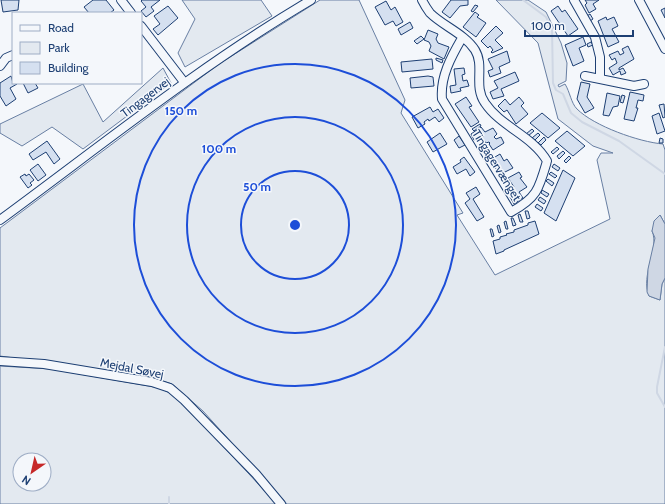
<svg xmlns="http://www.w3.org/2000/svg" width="665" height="504" font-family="Cabin,sans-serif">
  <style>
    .green { fill: #e3e9f0; stroke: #687fa3; fill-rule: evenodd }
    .water { fill: #cfd7e4; stroke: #687fa3 }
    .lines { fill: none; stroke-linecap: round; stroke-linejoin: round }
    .stream { stroke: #cfd7e4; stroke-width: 2 }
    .building { fill: #d5e0f0; stroke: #1d3f73 }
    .minor-casing { stroke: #1d3f73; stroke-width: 10 }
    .minor { stroke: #f4f7fb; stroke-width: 8 }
    .ring { fill: none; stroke: #1d4ed8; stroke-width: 2 }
    .labels { text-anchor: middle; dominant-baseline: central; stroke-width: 3; stroke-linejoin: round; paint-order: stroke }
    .street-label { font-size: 12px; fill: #1d3f73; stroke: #f4f7fb }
    .centre { fill: #1d4ed8; stroke: #f4f7fb; stroke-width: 2 }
    .ring-label { font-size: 12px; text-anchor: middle; font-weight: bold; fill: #1d4ed8; stroke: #f4f7fb; stroke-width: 3; stroke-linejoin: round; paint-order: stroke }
  </style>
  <rect width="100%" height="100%" fill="#f4f7fb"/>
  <path class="green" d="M182 0H261L272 16 185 67 178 53 195 19Z
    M320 0H359L405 100 401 113 463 213 457 215 495 275 610 219 597 160 601 153H613L593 146 558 119 538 43 496 0H528L546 12 561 43 567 63 566 81 558 85 559 87 565 84C570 92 571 103 577 109 594 126 639 142 663 144L665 150V224L660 215 652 231C660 249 640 275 649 296L660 300 662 284 665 278V504H287L203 411 172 384 153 378 0 356V228L219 64Z
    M163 68 171 83 83 149 52 127 22 146 0 133V124L83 84 103 122Z
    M0 366 51 369 160 388 177 397 277 504H0ZM20 460H44V484H20Z"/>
  <path class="water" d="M660 215 665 224V278L662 284 660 300 649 296 647 292 648 269 655 238 652 231 654 221Z"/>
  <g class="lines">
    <path class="stream" d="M523 0 546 17 552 29 553 83 556 90 563 94 571 113 582 122 619 141 665 174
      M665 347 657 387V393L665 407
      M169 497V504"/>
  </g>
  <path class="building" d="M1 0H19L18 10 3 12Z
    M93 0H106L114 10 110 13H89L84 7Z
    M142 0H160L151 7 154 11 146 17 141 11 146 7 141 1Z
    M451 0H468V5L460 6 450 18 442 12Z
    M585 0H599L593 4 596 9 589 13 585 5 587 3Z
    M386 1 391 10 395 7 403 22 396 26 393 21 385 25 375 7Z
    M475 5 478 6 473 12 471 11Z
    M168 6 178 18 158 35 153 29 160 24 154 16Z
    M558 6 562 12 565 10 578 29 568 36 551 11Z
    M665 8V18L661 10Z
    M475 12 479 15 477 17 486 23 476 37 463 27Z
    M590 14 593 19 590 21 587 16Z
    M606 17 607 20 614 17 618 26 612 29 619 42 608 47 598 21Z
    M410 22 413 28 401 35 398 29Z
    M496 26 503 33 495 40 503 48 492 53 491 52 493 50 490 46 488 48 481 41Z
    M428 30 438 34 436 39 438 43 449 47 444 59 429 51 431 46 429 42 424 40Z
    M421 36 424 39 417 44 414 41Z
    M583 37 586 45 579 48 584 61 573 66 565 45Z
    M591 42 593 45 588 47 587 44Z
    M628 46 634 59 619 68V70L623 68 626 73 621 75 620 71 613 75 609 68 617 63 615 58 612 60 609 55 618 51 620 55 624 53 622 49Z
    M507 51 510 62 499 67 501 73 490 77 488 71 493 69 488 59Z
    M436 58 443 60 442 63 436 60Z
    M432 59 433 69 402 72 401 62Z
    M464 68 465 74 462 75 463 81 467 80 469 86 460 88 461 91 451 93 450 86 456 85 454 69Z
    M515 72 519 81 501 89 504 96 493 99 490 92 498 88 494 81Z
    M11 76 13 83 17 84 10 88 16 99 6 106 0 96V83Z
    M428 76 433 77 434 86 411 88 410 78Z
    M581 82 590 84 587 97 594 108 585 113 577 99Z
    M23 83H35L38 88 28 93Z
    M630 92 644 95 643 101 638 100 636 108H638L634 121 624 119Z
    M607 93 620 96 618 106 613 107 609 116 603 115Z
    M622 95 625 96 623 103 620 102Z
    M466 97 472 106 469 107 479 122 471 127 455 104Z
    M519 97 524 103 521 106 528 114 516 124 507 110 504 112 498 106 505 99 510 105Z
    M664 104 665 117 663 118 659 105Z
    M430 107 433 112 438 109 444 118 439 122 435 117 429 121 428 119 424 122 425 124 418 128 412 117Z
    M542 113 560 128 548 138 530 123Z
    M659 113 665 131 657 134 652 116Z
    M480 124 481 126 474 131 472 129Z
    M481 127 485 132 493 128 497 134 494 137 496 139 501 137 504 143 493 150 489 144 490 143 489 142 486 143 482 138 484 136 483 135 474 140 471 134Z
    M532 129 534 131 528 136 526 134Z
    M567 131 585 146 573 156 555 141Z
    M440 133 447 144 433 152 427 142Z
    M538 133 540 135 534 141 532 138Z
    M459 136 465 145 459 148 454 140Z
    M544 137 546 140 541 145 538 143Z
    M660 138 663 139V143H659Z
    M47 141 60 159 54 164 46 152 33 160 29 154Z
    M557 147 559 149 553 154 551 152Z
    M563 151 565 153 559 159 557 156Z
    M500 154 504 161 507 159 513 168 503 173 499 167 496 169 490 160Z
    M569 156 571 158 566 163 564 161Z
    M464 157 475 172 470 176 466 169 457 174 453 167 461 162 460 160Z
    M38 164 46 175 38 181 30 170Z
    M554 164 560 168 558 171 552 167Z
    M563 170 575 178 556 221 544 213Z
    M519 172 522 177 520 178 527 187 519 192 523 198 514 204 510 197 516 194 513 188 514 187 508 178Z
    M551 172 557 176 555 178 549 174Z
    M25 174 26 176 29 174 34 180 30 183 32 185 28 188 20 177Z
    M548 179 554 183 552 186 546 181Z
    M476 187 480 194 473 199 484 217 477 221 465 203 470 199 466 193Z
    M542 190 549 194 547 197 541 193Z
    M540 197 546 201 544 204 538 200Z
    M537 204 543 208 541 211 535 207Z
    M525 211H528L530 218 527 219Z
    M520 214 523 222H520L518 215Z
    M511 218H513L516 225 513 226Z
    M506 221 508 229H506L504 222Z
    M535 221 539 234 504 250V251L496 254 493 241 500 239V237L507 235 506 234 514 232V230L528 225V223Z
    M499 225 501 232 499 233 497 226Z
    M490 229H492L494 236 492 237Z"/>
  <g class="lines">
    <g class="minor-casing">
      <path id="minor" d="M121 0 131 13
        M422 0C424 4 427 9 430 13 443 26 465 34 475 50 485 66 473 86 485 103 501 127 533 136 547 161 539 189 537 198 511 212L442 99C440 77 451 57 462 38
        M574 0 595 37 600 57V79L634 86 644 84
        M639 0 665 49
        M141 26 184 82
        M0 66 6 58 13 55
        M585 76 600 79
        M0 220C102 145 201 65 311 0
        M0 361 44 364 152 382 170 388 184 400 256 474 281 504"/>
    </g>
    <use href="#minor" class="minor"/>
  </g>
  <g class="ring">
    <circle cx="295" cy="225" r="54"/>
    <circle cx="295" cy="225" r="108"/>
    <circle cx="295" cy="225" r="161"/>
  </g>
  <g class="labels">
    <g class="street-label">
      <text transform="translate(145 97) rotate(-37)">Tingagervej</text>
      <text transform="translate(497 165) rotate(58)">Tingagervænget</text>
      <text transform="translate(132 368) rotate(11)">Mejdal Søvej</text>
    </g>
  </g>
  <circle cx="295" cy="225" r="6" class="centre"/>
  <g class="ring-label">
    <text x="181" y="115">150 m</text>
    <text x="219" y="153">100 m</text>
    <text x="257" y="191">50 m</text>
  </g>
  <rect x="12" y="12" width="130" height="72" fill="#f4f7fb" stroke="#9eadc5"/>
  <rect x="20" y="25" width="20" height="6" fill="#f4f7fb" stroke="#9eadc5"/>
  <text x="48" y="32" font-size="12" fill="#1d3f73">Road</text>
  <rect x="20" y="42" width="20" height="12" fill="#e3e9f0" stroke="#9eadc5"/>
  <text x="48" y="52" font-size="12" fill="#1d3f73">Park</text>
  <rect x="20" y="62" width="20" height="12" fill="#d5e0f0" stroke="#9eadc5"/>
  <text x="48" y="72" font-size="12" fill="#1d3f73">Building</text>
  <g transform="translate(32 472) rotate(214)"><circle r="19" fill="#f4f7fb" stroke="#9eadc5"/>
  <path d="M0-3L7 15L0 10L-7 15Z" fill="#c62828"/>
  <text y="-6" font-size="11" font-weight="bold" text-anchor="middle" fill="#1d3f73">N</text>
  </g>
  <path d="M525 30v6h108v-6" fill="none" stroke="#1d3f73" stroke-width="2"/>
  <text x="531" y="30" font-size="12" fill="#1d3f73" stroke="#f4f7fb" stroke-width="3" paint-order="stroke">100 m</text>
</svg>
